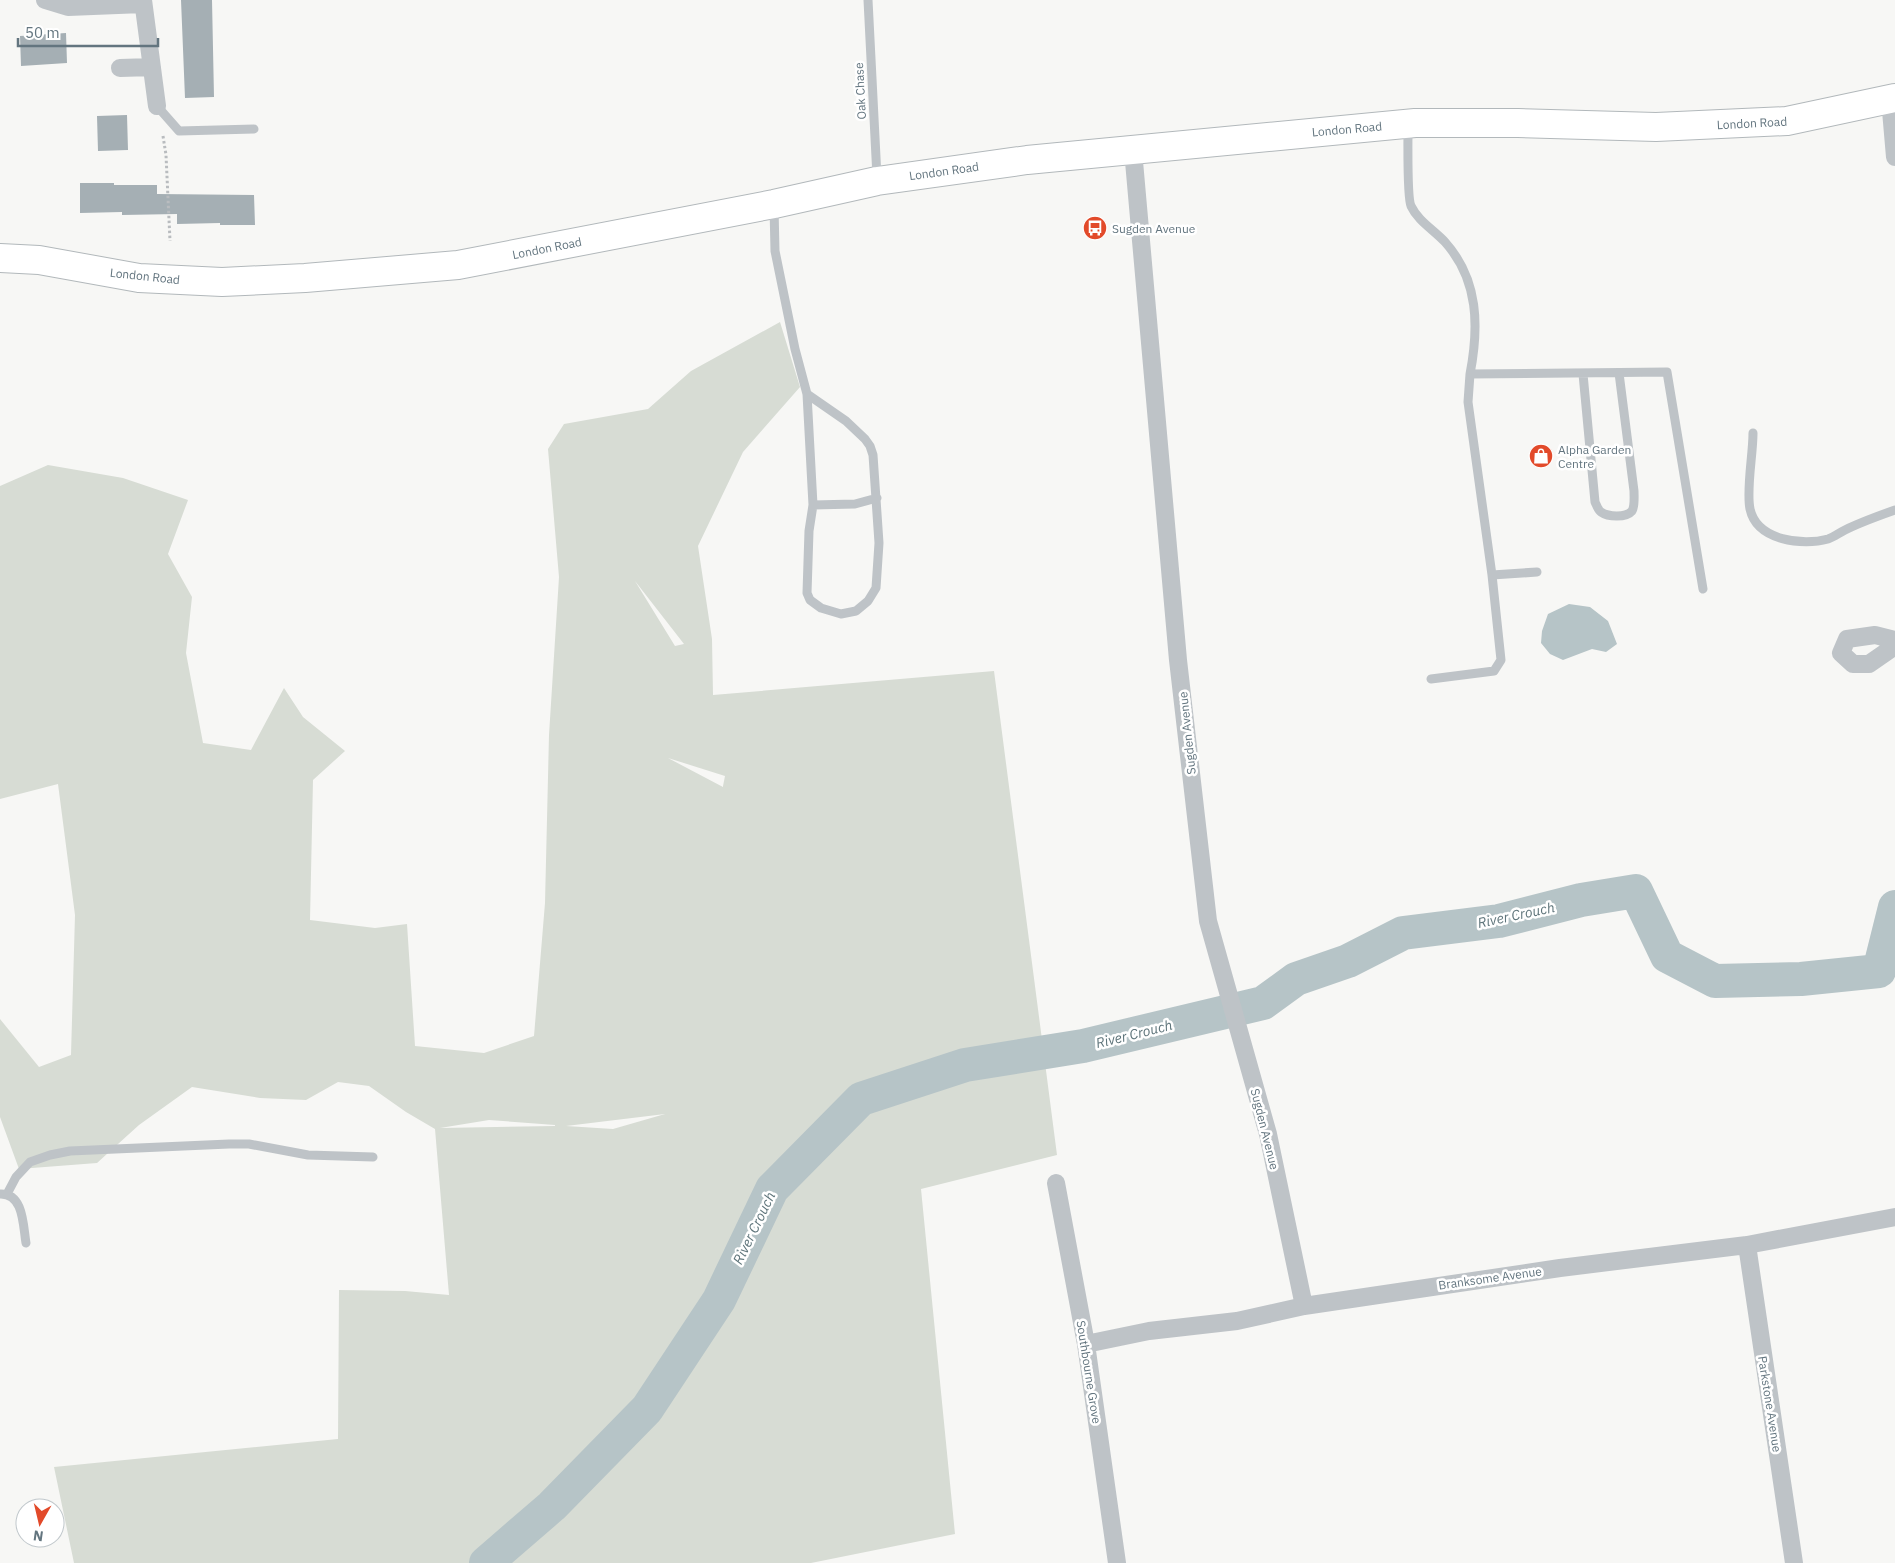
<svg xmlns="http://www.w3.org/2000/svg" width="1895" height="1563" font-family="'IBM Plex Sans',sans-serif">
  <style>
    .green { fill: #d7dcd4; fill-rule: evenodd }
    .water { fill: #b6c4c7 }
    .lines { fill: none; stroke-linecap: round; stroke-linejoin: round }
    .river { stroke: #b6c4c7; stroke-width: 34 }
    .building { fill: #a5afb4 }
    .primary-casing { stroke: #b2b8bb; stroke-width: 30 }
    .path { stroke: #b9bcbf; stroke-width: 3; stroke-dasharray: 2.5 2.5; stroke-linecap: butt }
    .service { stroke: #bec3c7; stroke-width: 9 }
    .minor { stroke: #bec3c7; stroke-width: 18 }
    .primary { stroke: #fff; stroke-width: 28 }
    .labels { text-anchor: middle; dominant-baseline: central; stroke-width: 5; stroke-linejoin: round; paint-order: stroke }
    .street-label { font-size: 12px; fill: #63757f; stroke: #fff }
    .poi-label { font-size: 12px; fill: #63757f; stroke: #fff; text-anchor: start }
    .water-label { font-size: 14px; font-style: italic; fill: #5e747a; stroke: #fff }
  </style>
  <rect width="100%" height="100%" fill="#f7f7f5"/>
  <path class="green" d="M780 322 800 387 743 452 698 546 712 639 713 695 994 671 1057 1155 921 1189 955 1534 811 1563H74L54 1467 338 1439 339 1290 405 1291 449 1295 435 1129 406 1112 369 1086 338 1082 306 1100 260 1098 192 1087 139 1125 97 1163 19 1169 0 1117V1019L39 1067 71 1055 75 915 58 784 0 799V486L48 465 123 478 188 500 168 554 192 597 186 653 203 743 251 750 284 688 303 717 345 751 313 780 310 920 375 928 407 924 415 1046 484 1053 534 1036 545 903 549 735 559 577 548 449 564 424 648 409 691 371ZM635 581 684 644 675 646ZM668 758 725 776 723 786V787ZM665 1114 613 1129 566 1126ZM489 1120 555 1125V1126L440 1128Z"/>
  <path class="water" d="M1569 604 1590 607 1608 621 1617 644 1606 652 1592 649 1563 660 1550 654 1541 643 1542 631 1548 614Z"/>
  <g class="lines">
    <path class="river" d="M486 1563 552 1506 647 1409 719 1300 772 1189 861 1099 965 1065 1083 1046 1263 1003 1296 979 1348 961 1403 933 1499 921 1581 900 1636 891 1667 956 1715 981 1801 979 1879 971 1895 907"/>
  </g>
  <path class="building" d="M181 0H212L214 97 185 98Z
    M66 33 67 63 21 66 20 36Z
    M127 115 128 150 98 151 97 116Z
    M80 183H114V185H157V194L254 195 255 225H220V223L177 224V214L122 215V212L80 213Z"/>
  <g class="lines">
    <g class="primary-casing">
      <path id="primary" d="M0 258 39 260 139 278 222 282 305 278 458 265 774 204 877 181 1027 160 1415 123H1518L1656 127 1787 121 1895 98"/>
    </g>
    <path class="path" d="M163 136 166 155 170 241"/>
    <path class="service" d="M868 0 877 177
      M157 106 179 131 254 129
      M1408 126C1408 140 1407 198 1411 206 1418 221 1434 230 1445 242 1479 280 1479 327 1470 374L1667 372 1703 589
      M774 207 775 251 795 349 807 394 846 421 865 439 870 446 873 455 879 543 876 588 868 601 856 611 841 614 821 608 810 600 807 593 809 531 813 505 855 504 877 498
      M1470 374 1468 402 1492 575 1537 572
      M1583 374 1595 502C1597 506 1598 510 1601 512 1608 517 1626 518 1632 511 1635 506 1634 497 1634 491L1619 373
      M807 394 813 505
      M1753 433C1753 455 1746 490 1750 509 1757 541 1803 546 1828 539 1834 537 1839 533 1845 530 1861 522 1878 516 1895 510
      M1431 679 1494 671 1501 660 1492 575
      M0 1194C24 1193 23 1226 26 1243
      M7 1194 16 1177 30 1162 50 1155 70 1151 229 1144H249L308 1155 373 1157"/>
    <path class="minor" d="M45 0 68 7 143 4
      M143 0 157 106
      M120 68 152 67
      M1890 99 1895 157
      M1133 150 1178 660 1208 921 1268 1134 1304 1306
      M1895 640 1875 635 1847 639 1841 653 1853 664H1869L1895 646
      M1056 1183 1086 1344 1117 1563
      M1747 1245 1794 1563
      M1086 1344 1149 1331 1237 1321 1304 1306 1560 1268 1747 1245 1895 1217"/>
    <use href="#primary" class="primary"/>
  </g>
  <defs>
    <g id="bus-disc" transform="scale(1.25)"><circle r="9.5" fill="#e24a2a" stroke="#fff"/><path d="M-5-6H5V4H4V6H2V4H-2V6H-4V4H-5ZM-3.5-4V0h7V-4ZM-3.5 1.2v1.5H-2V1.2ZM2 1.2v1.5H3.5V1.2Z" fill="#fff"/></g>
    <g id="shop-disc" transform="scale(1.25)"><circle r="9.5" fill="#e24a2a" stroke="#fff"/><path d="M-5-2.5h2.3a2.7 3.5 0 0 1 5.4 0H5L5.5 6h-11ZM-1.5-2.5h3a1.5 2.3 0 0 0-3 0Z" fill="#fff"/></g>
  </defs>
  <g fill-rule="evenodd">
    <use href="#bus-disc" x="1095" y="228"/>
    <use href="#shop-disc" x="1541" y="456"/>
  </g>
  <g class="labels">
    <g class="street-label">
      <text transform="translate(860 91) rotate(-93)">Oak Chase</text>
      <text transform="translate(1752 123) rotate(-3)">London Road</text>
      <text transform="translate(1347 129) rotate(-5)">London Road</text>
      <text transform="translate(944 171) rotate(-8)">London Road</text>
      <text transform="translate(547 248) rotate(-11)">London Road</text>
      <text transform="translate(145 276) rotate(6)">London Road</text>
      <text transform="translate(1187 733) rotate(-96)">Sugden Avenue</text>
      <text transform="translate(1265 1129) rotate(76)">Sugden Avenue</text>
      <text transform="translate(1490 1278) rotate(-8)">Branksome Avenue</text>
      <text transform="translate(1089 1372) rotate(81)">Southbourne Grove</text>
      <text transform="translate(1770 1404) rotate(81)">Parkstone Avenue</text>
    </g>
    <g class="poi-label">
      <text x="1112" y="228">Sugden Avenue</text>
      <text x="1558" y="449">Alpha Garden<tspan x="1558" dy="14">Centre</tspan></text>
    </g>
    <g class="water-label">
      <text transform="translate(1516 915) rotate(-12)">River Crouch</text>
      <text transform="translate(1134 1034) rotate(-14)">River Crouch</text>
      <text transform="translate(754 1228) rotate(-64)">River Crouch</text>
    </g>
  </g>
  <g transform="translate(40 1523) rotate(188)"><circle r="24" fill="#ffffff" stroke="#c1c8cc"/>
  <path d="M0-4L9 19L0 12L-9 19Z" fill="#e24a2a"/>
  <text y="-8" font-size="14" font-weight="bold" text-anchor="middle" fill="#63757f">N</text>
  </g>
  <path d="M18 38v8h140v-8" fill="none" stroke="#63757f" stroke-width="2.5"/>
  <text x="25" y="38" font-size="15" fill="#63757f" stroke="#ffffff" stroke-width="4" paint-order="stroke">50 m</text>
</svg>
